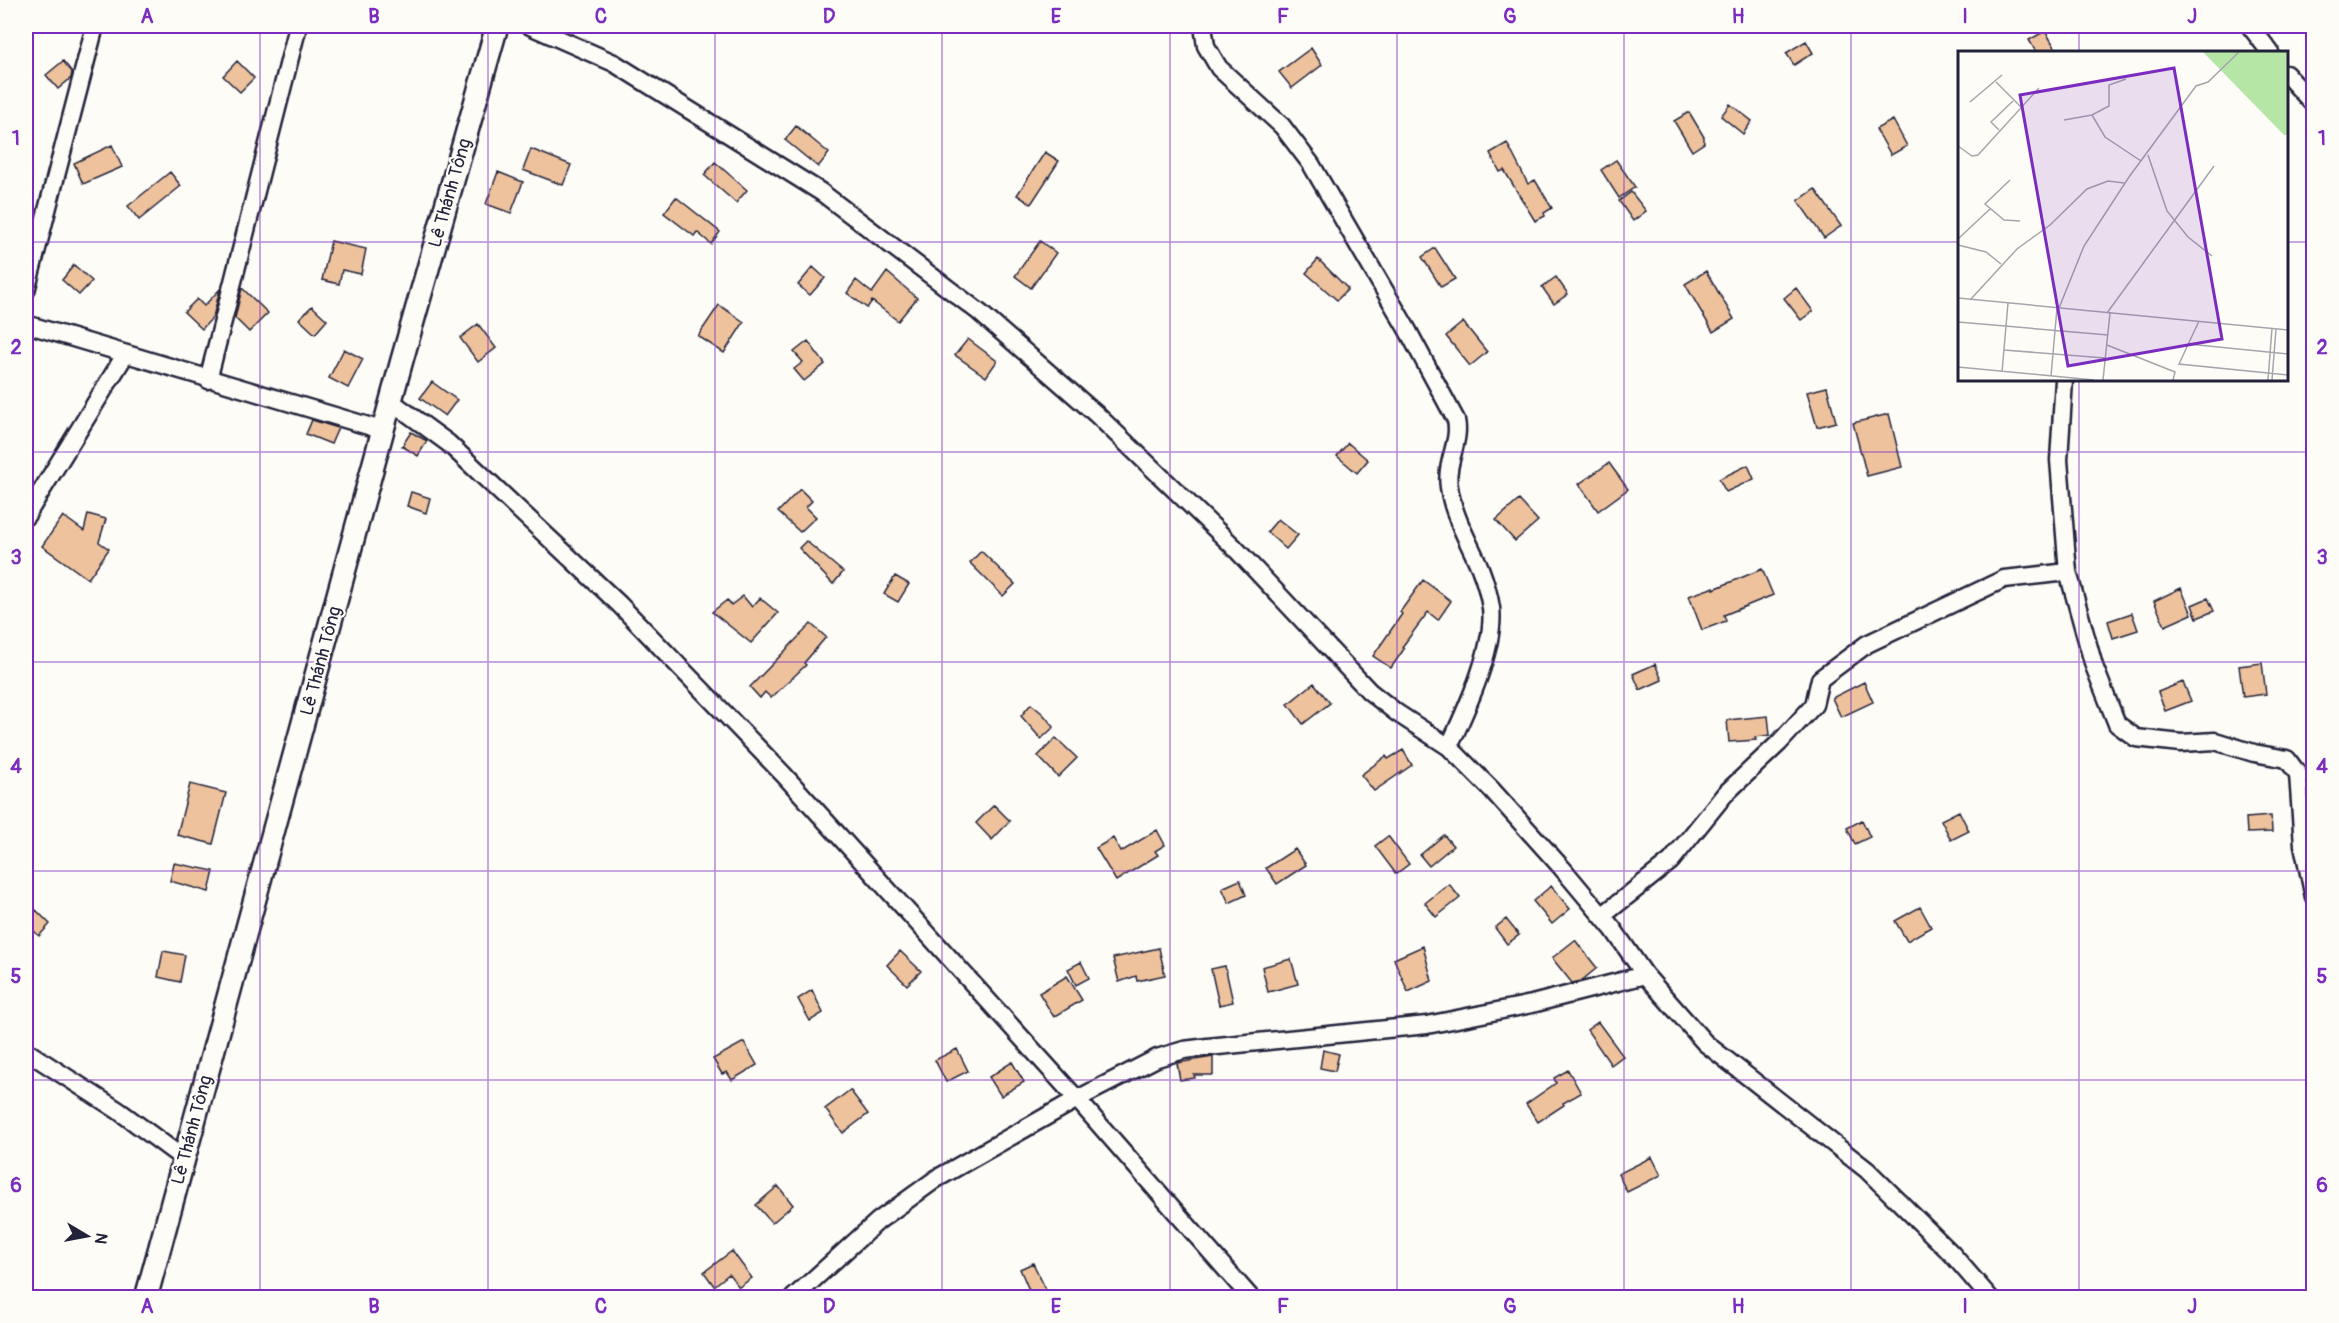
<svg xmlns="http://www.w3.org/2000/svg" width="2339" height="1323" font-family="Pangolin,sans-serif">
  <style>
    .building { fill: #edc29d; stroke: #22223b; stroke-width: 1.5 }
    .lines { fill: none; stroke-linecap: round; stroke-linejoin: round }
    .minor-casing { stroke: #22223b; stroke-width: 21 }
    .tertiary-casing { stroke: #22223b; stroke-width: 26 }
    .minor { stroke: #fdfcf7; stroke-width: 16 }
    .tertiary { stroke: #fdfcf7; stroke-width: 21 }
    .grid { fill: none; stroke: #7b2cbf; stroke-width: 1.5; stroke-opacity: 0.55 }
    .labels { text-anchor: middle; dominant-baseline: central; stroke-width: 4.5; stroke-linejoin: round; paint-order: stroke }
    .street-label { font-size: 18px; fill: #22223b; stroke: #fdfcf7 }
    .inset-road { fill: none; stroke: #a5a5ac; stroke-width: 1.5 }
    .view { fill: #7b2cbf; fill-opacity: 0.15; stroke: #7b2cbf; stroke-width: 3 }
    .inset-edge { fill: none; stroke: #22223b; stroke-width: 3 }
    .neatline { fill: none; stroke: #7b2cbf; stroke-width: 2 }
    .grid-label { font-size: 20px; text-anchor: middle; font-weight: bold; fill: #7b2cbf }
  </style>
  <rect width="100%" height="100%" fill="#fdfcf7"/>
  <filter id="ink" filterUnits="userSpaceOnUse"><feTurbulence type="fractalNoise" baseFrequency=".0167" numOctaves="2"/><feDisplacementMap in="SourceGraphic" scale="12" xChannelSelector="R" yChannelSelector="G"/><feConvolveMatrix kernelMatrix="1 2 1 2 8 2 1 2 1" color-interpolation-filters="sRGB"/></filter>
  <g filter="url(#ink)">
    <path class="building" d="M2045 31 2058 52H2036L2029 40Z
      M1806 41 1813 53 1794 65 1786 53Z
      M1311 48 1322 65 1292 88 1279 72Z
      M63 61 72 72 71 78 58 89 46 75Z
      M237 61 254 78 240 92 223 76Z
      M1730 104 1752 121 1743 134 1721 116Z
      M1689 112 1704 137V143L1692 151 1674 121Z
      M1893 120 1907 146 1891 155 1876 129Z
      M796 126 829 153 818 167 785 140Z
      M1507 143 1528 184 1535 180 1552 208 1544 213 1545 216 1535 221 1504 170 1500 172 1490 153Z
      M112 145 122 167 83 184 74 163Z
      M531 149 571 165 563 185 523 170Z
      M1045 152 1059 161 1031 204 1017 195Z
      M1616 160 1635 187 1619 198 1601 170Z
      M715 162 747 190 736 203 704 175Z
      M170 172 181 186 139 220 128 206Z
      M498 172 523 182 511 213 486 204Z
      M1815 189 1841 226 1824 238 1798 201Z
      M1631 192 1646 211 1633 221 1619 201Z
      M676 197 720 232 711 244 697 232 694 236 664 213Z
      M331 241 366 249 361 274 342 270 339 284 322 280Z
      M1040 241 1056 253 1031 288 1015 276Z
      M1435 248 1455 279 1441 287 1422 257Z
      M1318 259 1348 289 1337 300 1306 273Z
      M74 265 92 281 79 295 62 280Z
      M813 267 825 278 810 295 798 285Z
      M1706 271 1734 319 1713 332 1685 284Z
      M887 272 917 298 898 321 872 301 867 308 847 293 856 280 872 293Z
      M1556 277 1568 294 1554 304 1542 287Z
      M242 288 268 313 249 332 235 318Z
      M1796 288 1813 311 1801 320 1784 298Z
      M220 289 213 317 202 329 184 312 197 299 204 306Z
      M719 305 744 322 724 353 698 336Z
      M312 306 327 320 315 334 299 319Z
      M1463 322 1487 352 1470 366 1446 336Z
      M478 324 496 348 478 362 460 338Z
      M968 339 997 361 986 377 955 355Z
      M808 341 825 364 804 381 794 369 803 362 794 352Z
      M344 349 363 359 348 388 329 378Z
      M432 382 457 400 445 416 420 398Z
      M1827 387 1836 422 1817 427 1807 392Z
      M1889 414 1902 467 1867 476 1853 423Z
      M312 420 338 428 331 444 306 434Z
      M411 432 427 441 418 456 402 446Z
      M1348 443 1368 460 1357 473 1337 456Z
      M1609 463 1628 489 1598 511 1579 484Z
      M1748 465 1754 479 1726 492 1719 479Z
      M800 489 812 501 806 507 816 517 800 532 778 512Z
      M411 492 430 498 426 513 407 506Z
      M1519 500 1538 521 1515 541 1496 520Z
      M88 514 106 519 99 542 109 549 88 579 42 546 63 516 84 531Z
      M1278 519 1298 535 1286 549 1267 532Z
      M806 541 843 572 833 584 799 548Z
      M981 551 1015 584 1003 596 970 563Z
      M1762 569 1773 595 1724 615 1726 621 1702 630 1689 596 1714 587V589Z
      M895 576 909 584 898 602 884 594Z
      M1423 580 1451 601 1438 620 1428 612 1402 647 1404 649 1391 668 1373 656 1402 614 1400 612Z
      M2181 588 2192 614 2165 626 2154 601Z
      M743 596 752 607 760 598 778 613 751 643 712 612 727 600 731 605Z
      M2208 598 2214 611 2197 618 2192 605Z
      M2132 613 2138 630 2113 638 2108 621Z
      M811 624 826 637 804 663 806 665 771 698 765 692 760 698 750 687Z
      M2262 663 2266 694 2243 697 2239 666Z
      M1655 664 1662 680 1640 690 1633 674Z
      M1864 682 1873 702 1841 717 1832 698Z
      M2183 682 2191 701 2165 711 2158 692Z
      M1314 683 1330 703 1303 724 1288 704Z
      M1031 704 1043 714 1054 727 1041 739 1021 716Z
      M1768 716 1770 735 1755 737 1756 740 1729 742 1727 720Z
      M1056 738 1077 758 1058 777 1038 756Z
      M1403 750 1412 765 1374 791 1361 775 1386 756 1388 759Z
      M190 784 226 793 213 844 177 835Z
      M994 805 1010 821 992 840 976 823Z
      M1959 811 1969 831 1951 840 1941 820Z
      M2271 816 2272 832 2247 833 2246 818Z
      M1862 820 1870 837 1855 844 1847 828Z
      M1157 830 1165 845 1155 851 1158 855 1116 881 1096 848 1113 838 1121 852Z
      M1444 835 1453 846 1429 866 1420 855Z
      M1388 836 1409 864 1396 874 1375 846Z
      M1295 849 1306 865 1277 884 1266 868Z
      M174 863 214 871 209 892 170 881Z
      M1240 880 1246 895 1229 903 1222 888Z
      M1449 884 1460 898 1436 917 1425 903Z
      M1551 886 1570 909 1552 924 1533 901Z
      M1920 907 1931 927 1907 941 1895 921Z
      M36 910 50 924 39 936 26 923Z
      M1506 919 1519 935 1507 944 1495 928Z
      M1575 940 1597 968 1581 981 1572 983 1552 958Z
      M1423 946 1432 981 1408 992 1394 959Z
      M1159 948 1165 975 1137 981 1136 976 1119 982 1113 958Z
      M163 951 185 955 180 982 158 977Z
      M900 951 921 971 907 985 887 965Z
      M1291 959 1298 984 1268 992 1262 967Z
      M1081 962 1089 978 1076 985 1068 969Z
      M1225 966 1233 1002 1219 1005 1211 969Z
      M1067 976 1082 1000 1054 1017 1039 993Z
      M812 990 823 1013 810 1021 798 999Z
      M1598 1022 1623 1056 1611 1065 1587 1030Z
      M744 1042 757 1065 732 1080 727 1072 722 1074 713 1059Z
      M957 1049 968 1071 946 1082 935 1060Z
      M1323 1050 1339 1054 1335 1071 1320 1068Z
      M1213 1057V1075H1194L1195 1078 1180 1080 1177 1063Z
      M1012 1062 1024 1082 1001 1096 989 1077Z
      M1568 1070 1581 1093 1563 1103 1564 1105 1538 1122 1526 1104 1556 1083 1554 1078Z
      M850 1090 868 1114 843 1133 825 1109Z
      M1652 1157 1661 1175 1627 1192 1618 1174Z
      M778 1186 793 1205 772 1223 756 1205Z
      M732 1251 752 1278 739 1287 729 1274 714 1286 704 1272Z
      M1033 1263 1046 1290 1032 1297 1020 1269Z"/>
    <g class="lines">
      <g class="minor-casing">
        <path id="minor" d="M530 26 614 63 821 192 979 312 1096 414 1233 546 1369 691 1397 713 1449 747 1492 790 1562 868 1613 929 1645 975 1705 1043 1867 1170 1952 1254 1990 1298
          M1203 26 1206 46 1219 68 1282 126 1311 164 1407 329 1456 420C1461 442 1445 462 1449 487 1453 516 1469 542 1480 568 1485 581 1489 594 1491 608 1496 647 1465 712 1449 747
          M2250 26 2270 52
          M2286 74 2314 105
          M26 291 95 26
          M26 324 385 431
          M208 380 298 26
          M2064 380 2059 460 2068 572 2094 666 2117 724 2136 738 2181 743 2215 741 2254 753 2287 759 2298 774 2303 845 2314 897
          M392 402 448 443 619 604 784 775 1077 1099 1251 1298
          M26 516 125 355
          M1602 916 1671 861 1725 794 1779 743 1814 705 1820 679 1867 644 2004 579 2068 572
          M26 1051 119 1111 184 1159
          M793 1298 878 1221 936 1179 1077 1099 1157 1058 1184 1050 1208 1047 1427 1025 1532 1004 1645 975"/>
      </g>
      <g class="tertiary-casing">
        <path id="tertiary" d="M146 1298 402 360 497 26"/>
      </g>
      <use href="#minor" class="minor"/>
      <use href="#tertiary" class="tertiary"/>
    </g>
  </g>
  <path class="grid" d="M260 26V1298M488 26V1298M715 26V1298M942 26V1298M1170 26V1298M1397 26V1298M1624 26V1298M1851 26V1298M2079 26V52M26 242H1960M2286 242H2314M2079 380V1298M26 452H2314M26 662H2314M26 871H2314M26 1080H2314"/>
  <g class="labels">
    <g class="street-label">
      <text transform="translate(450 193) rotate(-74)">Lê Thánh Tông</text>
      <text transform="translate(321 661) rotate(-75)">Lê Thánh Tông</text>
      <text transform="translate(192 1130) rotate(-75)">Lê Thánh Tông</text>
    </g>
  </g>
  <g transform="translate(1958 51)">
    <rect width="330" height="330" fill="#fdfcf7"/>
    <path d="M245 1H330V84H326Z" fill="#b5e6a6"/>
    <path class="inset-road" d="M38 31 64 57M12 51 44 24M134 64 147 86 183 110M106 69 134 64 151 55V34L168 28M41 79 33 71 55 50M0 95 14 105 20 104 81 37M190 104 209 160 230 186 254 205M52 129 27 153 46 169 62 170M0 188 32 158M0 194 28 201 43 213M0 247 330 279M12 249 59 198 92 174 129 138 150 130 166 132M101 257 126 195 171 126 238 35 250 31 281 1M149 262 256 115M241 270 221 313 330 324M0 271 150 284M230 293 330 303M149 294 217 321 215 329M46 299 147 307M0 316 136 329M44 321 50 252M93 325 99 257M145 329 152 262M310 329 314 277M314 329 318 278"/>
    <path class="view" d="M216 17 264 288 110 315 62 44Z"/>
    <rect width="330" height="330" class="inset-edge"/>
  </g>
  <rect width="2339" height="1323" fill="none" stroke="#fdfcf7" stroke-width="66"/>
  <g transform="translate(87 1236) rotate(100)" stroke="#fdfcf7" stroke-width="4.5" paint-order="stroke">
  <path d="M0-4.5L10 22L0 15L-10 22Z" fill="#22223b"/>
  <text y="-9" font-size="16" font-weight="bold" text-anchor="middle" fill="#22223b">N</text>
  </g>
  <rect x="33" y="33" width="2273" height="1257" class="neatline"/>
  <g class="grid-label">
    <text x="147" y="23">A</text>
    <text x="374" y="23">B</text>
    <text x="601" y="23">C</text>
    <text x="829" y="23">D</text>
    <text x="1056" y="23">E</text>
    <text x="1283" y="23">F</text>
    <text x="1510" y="23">G</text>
    <text x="1738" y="23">H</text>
    <text x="1965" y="23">I</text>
    <text x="2192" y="23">J</text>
    <text x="16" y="145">1</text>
    <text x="2322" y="145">1</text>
    <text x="16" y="354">2</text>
    <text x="2322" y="354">2</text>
    <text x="16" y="564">3</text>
    <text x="2322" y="564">3</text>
    <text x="16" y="773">4</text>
    <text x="2322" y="773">4</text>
    <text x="16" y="983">5</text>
    <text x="2322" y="983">5</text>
    <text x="16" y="1192">6</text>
    <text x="2322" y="1192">6</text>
    <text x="147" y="1313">A</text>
    <text x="374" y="1313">B</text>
    <text x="601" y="1313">C</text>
    <text x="829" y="1313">D</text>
    <text x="1056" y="1313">E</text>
    <text x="1283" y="1313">F</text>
    <text x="1510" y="1313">G</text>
    <text x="1738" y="1313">H</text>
    <text x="1965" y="1313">I</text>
    <text x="2192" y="1313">J</text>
  </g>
</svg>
